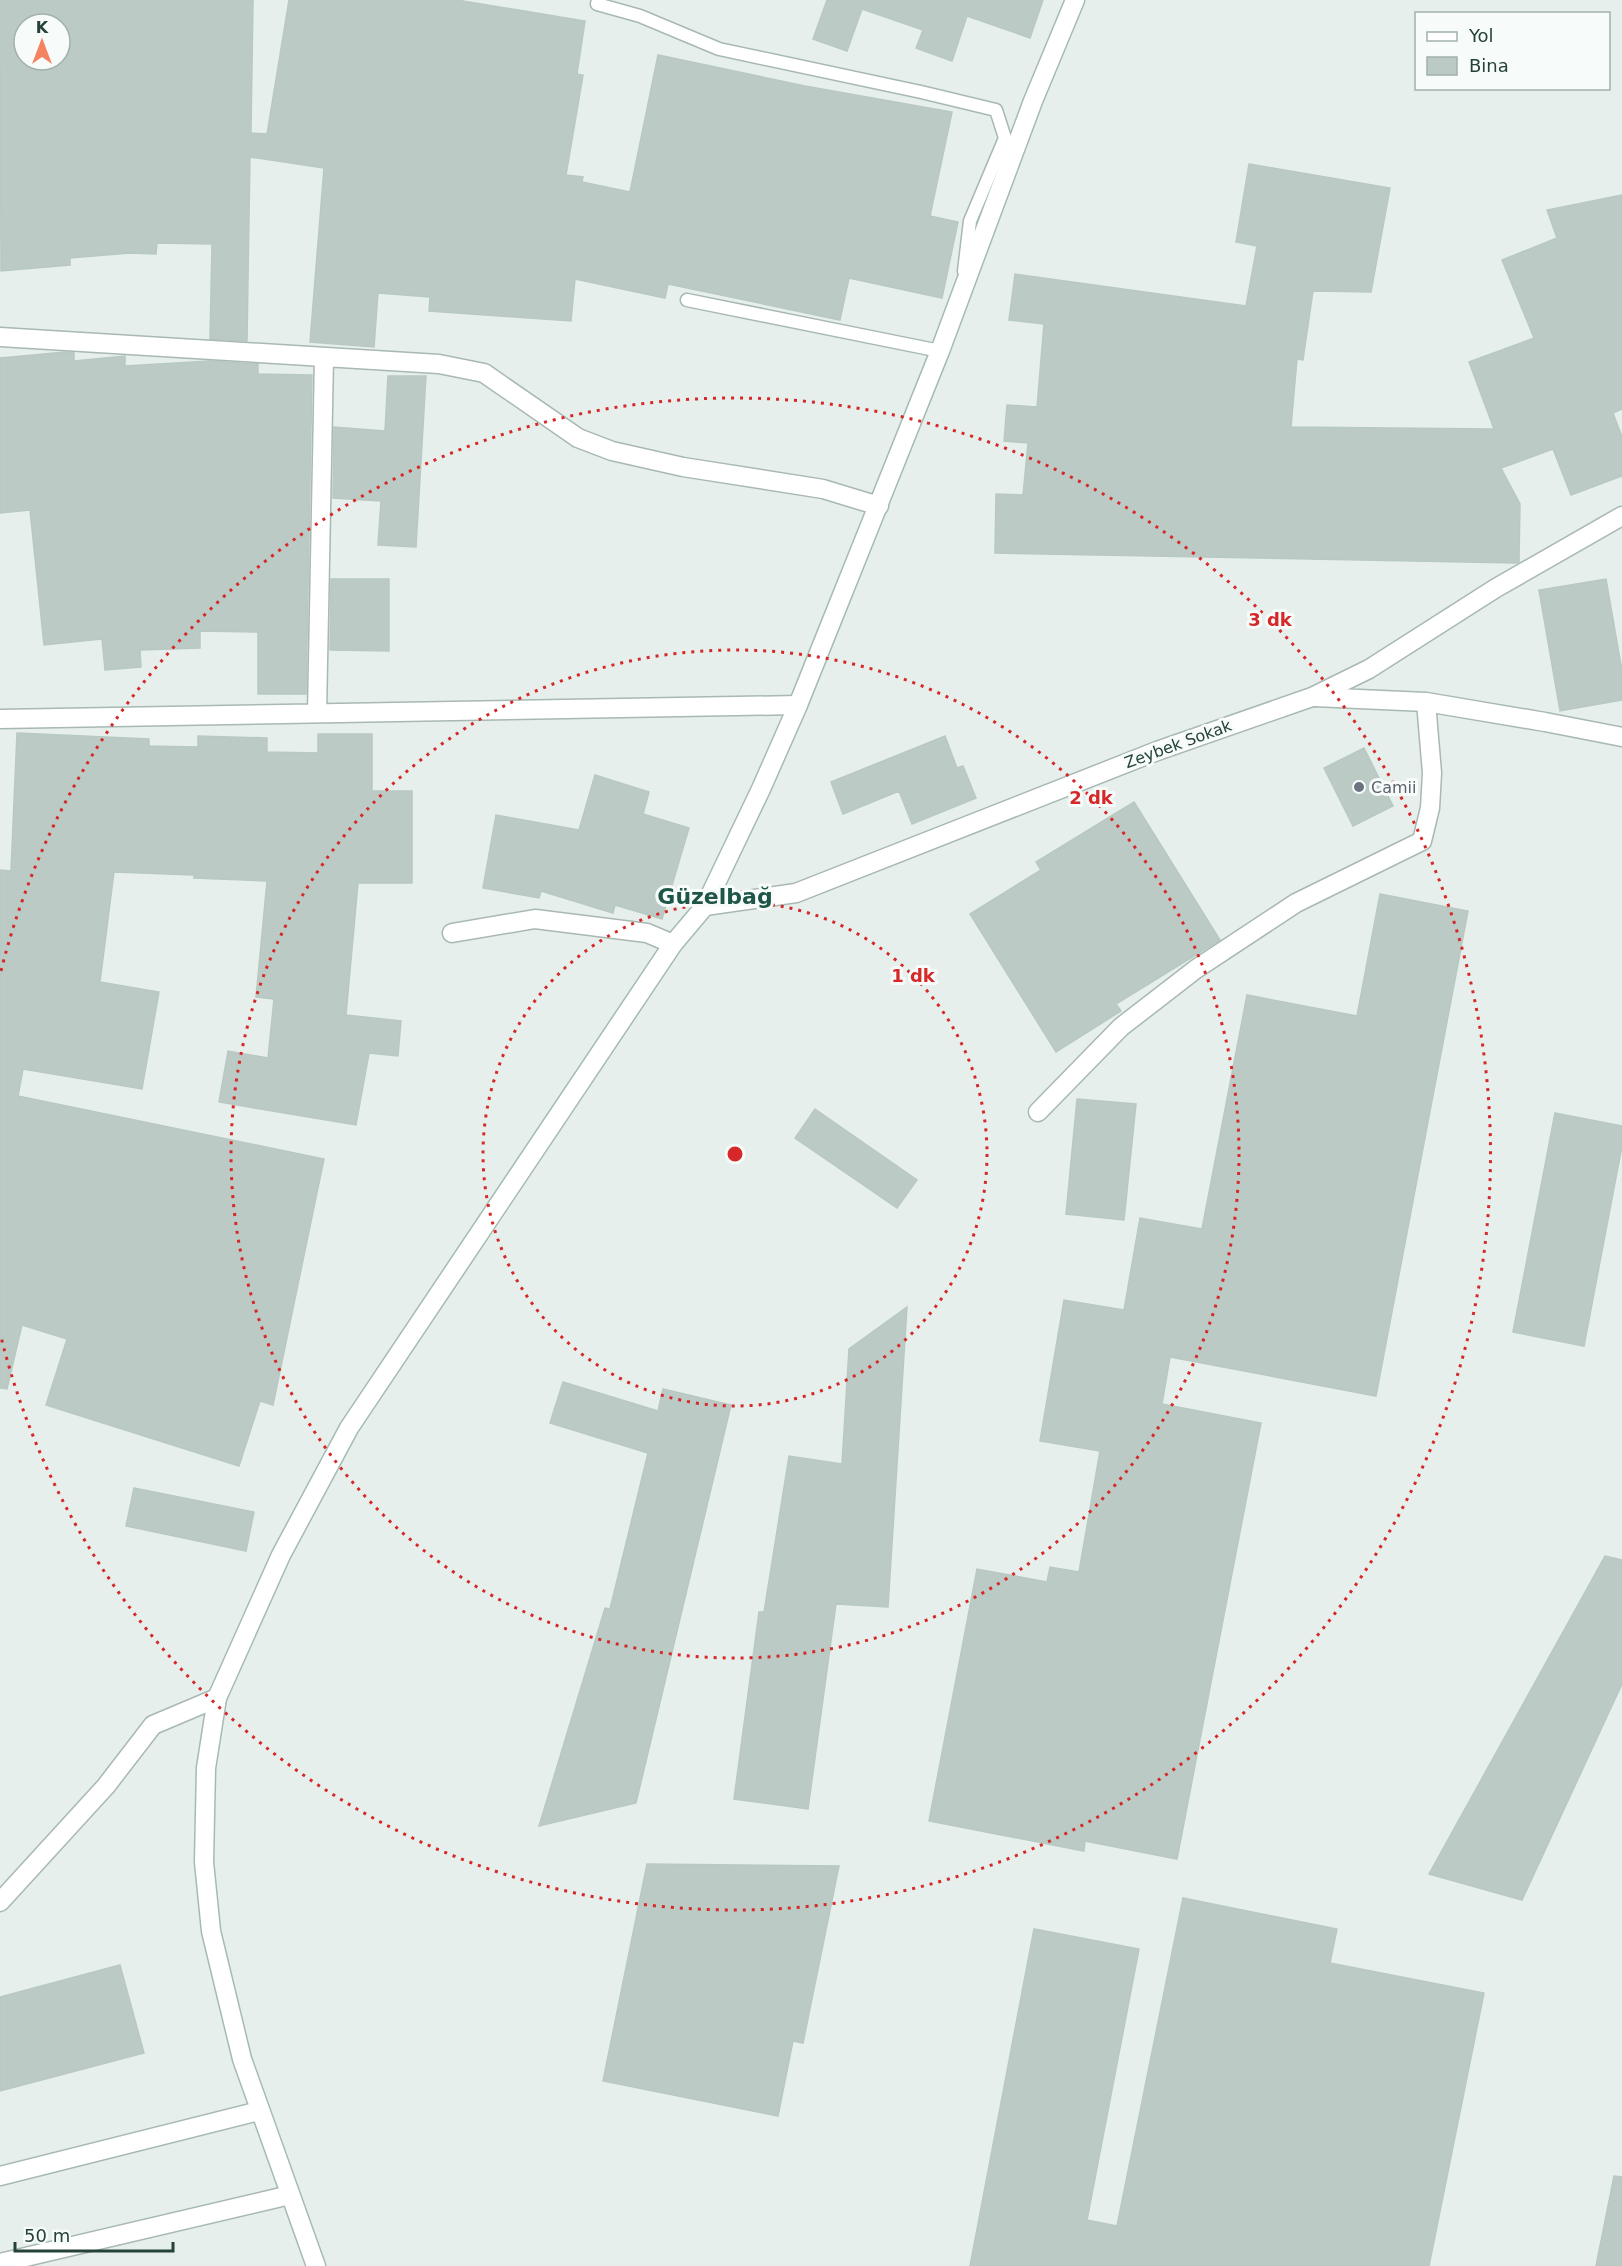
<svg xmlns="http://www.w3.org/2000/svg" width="1622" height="2266" font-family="'DejaVu Sans',sans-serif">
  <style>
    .building { fill: #bbcac4; stroke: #b8c9c2; stroke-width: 1.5; fill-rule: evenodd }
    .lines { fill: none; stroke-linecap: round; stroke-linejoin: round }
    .lane-casing { stroke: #a8b8b2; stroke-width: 15 }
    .street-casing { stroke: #a8b8b2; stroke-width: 21 }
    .secondary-casing { stroke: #a4bbb3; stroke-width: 21 }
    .lane { stroke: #fff; stroke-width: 12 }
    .street { stroke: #fff; stroke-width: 18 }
    .secondary { stroke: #fff; stroke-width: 18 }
    .ring { fill: none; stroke: #d62828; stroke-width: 3; stroke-dasharray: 3 6 }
    .worship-dot { fill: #6b7280; stroke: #f7fbf9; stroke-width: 2 }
    .labels { text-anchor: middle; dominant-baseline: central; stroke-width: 6; stroke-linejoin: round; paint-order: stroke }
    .street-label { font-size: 16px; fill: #24423a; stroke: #f7fbf9 }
    .worship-label { font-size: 16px; fill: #5b616d; stroke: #f7fbf9; text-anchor: start }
    .district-label { font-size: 22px; font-weight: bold; fill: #1f5548; stroke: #f7fbf9 }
    .centre { fill: #d62828; stroke: #f7fbf9; stroke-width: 3 }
    .ring-label { font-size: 18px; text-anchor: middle; font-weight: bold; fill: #d62828; stroke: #f7fbf9; stroke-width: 6; stroke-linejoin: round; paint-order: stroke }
  </style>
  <rect width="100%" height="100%" fill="#e6efeb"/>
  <path class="building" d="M0 0H253L251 133 267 134 289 0H457L585 21 577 74 583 75 566 175 583 177 582 182 630 192 658 55 805 86 952 112 930 216 958 222 942 298 849 278 840 320 668 284 665 298 575 279 571 321 429 311 430 297 378 293 374 347 310 342 324 168 250 157 247 341 210 339 212 244 157 243 156 254 130 253 70 258V265L1 271ZM24 24H60V60H24Z
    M827 0H1043L1030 38 967 16 952 61 916 48 923 30 862 9 847 51 813 39Z
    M1249 164 1390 188 1371 292 1313 291 1303 360 1297 359 1291 427 1494 429 1469 362 1534 338 1502 260 1557 238 1547 210 1622 195V409L1613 413 1622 437V476L1571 495 1553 449 1501 468 1520 504 1519 562 1516 563 995 553 996 494 1023 495 1028 443 1004 441 1007 405 1037 407 1044 324 1009 320 1015 274 1246 306 1257 246 1236 242Z
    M65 352 74 353V361L125 356V366L209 361 258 364V374L312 375 306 694H258V632L200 631V648L140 650 141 667 105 670 102 639 44 645 30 510 0 513V358Z
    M388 376H426L416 547 378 545 381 501 333 498 334 427 385 431Z
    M331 579H389V651L330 650Z
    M1606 579 1622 671V700L1560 711 1539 590Z
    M17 733 149 739V746L198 747V736L267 738V752L318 753V734H372V791H412V883H358L346 1015 401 1021 398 1056 369 1053 356 1125 219 1102 228 1051 268 1058 274 999 256 997 267 881 194 878V875L114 872 100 982 159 992 142 1089 23 1069 18 1096 324 1159 273 1405 260 1401 239 1466 46 1405 67 1339 22 1325 7 1389 0 1388V870L11 871Z
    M945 736 957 768 963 766 976 798 912 824 899 791 843 814 831 782Z
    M1364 748 1393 806 1353 826 1324 768Z
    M595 775 649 792 643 814 689 828 662 919 615 905 613 913 541 891 539 898 483 888 496 815 579 830Z
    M1134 802 1220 940 1116 1004 1121 1011 1056 1052 970 914 1041 870 1036 862Z
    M1380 894 1468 911 1376 1396 1170 1357 1162 1404 1261 1423 1177 1859 1085 1841 1084 1851 929 1821 977 1569 1047 1582 1050 1567 1079 1572 1100 1451 1040 1441 1064 1300 1124 1310 1140 1218 1202 1229 1247 995 1357 1016Z
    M1077 1099 1136 1104 1124 1220 1066 1214Z
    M815 1109 917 1180 897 1208 795 1138Z
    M1555 1113 1622 1126V1146L1584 1346 1513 1332Z
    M907 1307 888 1607 836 1604 808 1809 734 1799 759 1612H764L789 1456 842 1464 849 1349Z
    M563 1382 658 1411 663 1389 731 1405 636 1803 539 1826 605 1608 610 1609 648 1453 550 1423Z
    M134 1488 254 1512 246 1551 126 1526Z
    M1605 1556 1622 1560V1684L1522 1900 1429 1874Z
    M647 1864 839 1866 803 2043 793 2041 778 2116 603 2081Z
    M1183 1898 1337 1929 1330 1963 1484 1993 1429 2266H970L1034 1929 1139 1949 1087 2220 1117 2226Z
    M120 1965 144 2053 0 2091V1997Z
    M1614 2176 1622 2177V2266H1596Z"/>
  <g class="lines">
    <g class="lane-casing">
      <path id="lane" d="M598 0 597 4 640 16 719 49 921 92 996 110 1005 138 970 221 964 271
        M687 300 940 351"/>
    </g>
    <g class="street-casing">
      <path id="street" d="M0 337 439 364 484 373 578 438 612 451 683 467 823 489 879 506
        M1314 697 1426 702 1545 722 1622 737
        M317 713 324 358
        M0 719 798 705
        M705 906 796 893 1157 751 1312 697 1369 669 1496 588 1622 516
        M452 933 535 919 647 933 673 944
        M1038 1112 1121 1027 1196 969 1296 903 1422 841 1430 808 1432 773 1426 702
        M0 1902 106 1786 153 1725 217 1698
        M0 2176 259 2111
        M0 2263 290 2195"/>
    </g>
    <g class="secondary-casing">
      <path id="secondary" d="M316 2266 242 2059 211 1931 204 1862 206 1768 217 1698 281 1555 349 1428 673 944 705 906 761 789 798 705 940 351 1033 101 1075 0"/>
    </g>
    <use href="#lane" class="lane"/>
    <use href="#street" class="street"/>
    <use href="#secondary" class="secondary"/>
  </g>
  <g class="ring">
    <circle cx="735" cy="1154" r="252"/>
    <circle cx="735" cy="1154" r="504"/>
    <path d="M1 971A756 756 0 1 1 1 1337"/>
  </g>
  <circle class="worship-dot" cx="1359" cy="787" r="6"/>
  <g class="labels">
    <g class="street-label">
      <text transform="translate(1178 744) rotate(-20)">Zeybek Sokak</text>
    </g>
    <g class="worship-label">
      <text x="1371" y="787">Camii</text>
    </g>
    <g class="district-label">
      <text x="715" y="896">Güzelbağ</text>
    </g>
  </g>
  <circle cx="735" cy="1154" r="9" class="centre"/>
  <g class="ring-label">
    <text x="1270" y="626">3 dk</text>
    <text x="1091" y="804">2 dk</text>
    <text x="913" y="982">1 dk</text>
  </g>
  <rect x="1415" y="12" width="195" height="78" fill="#f7fbf9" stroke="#a3b1ad" stroke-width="1.5"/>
  <rect x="1427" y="32" width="30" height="9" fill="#ffffff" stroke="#a3b1ad" stroke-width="1.5"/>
  <text x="1469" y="42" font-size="18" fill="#24423a">Yol</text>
  <rect x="1427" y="57" width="30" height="18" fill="#bbcac4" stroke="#a3b1ad" stroke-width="1.5"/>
  <text x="1469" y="72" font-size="18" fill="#24423a">Bina</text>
  <g transform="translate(42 42)"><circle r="28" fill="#f7fbf9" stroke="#a3b1ad" stroke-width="1.5"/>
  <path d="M0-4.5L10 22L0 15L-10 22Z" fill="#f4845f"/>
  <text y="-9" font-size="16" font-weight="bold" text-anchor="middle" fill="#24423a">K</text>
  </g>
  <path d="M15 2242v9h158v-9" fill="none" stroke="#24423a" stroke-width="3"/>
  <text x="24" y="2242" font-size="18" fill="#24423a" stroke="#f7fbf9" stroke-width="4.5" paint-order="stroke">50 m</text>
</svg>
